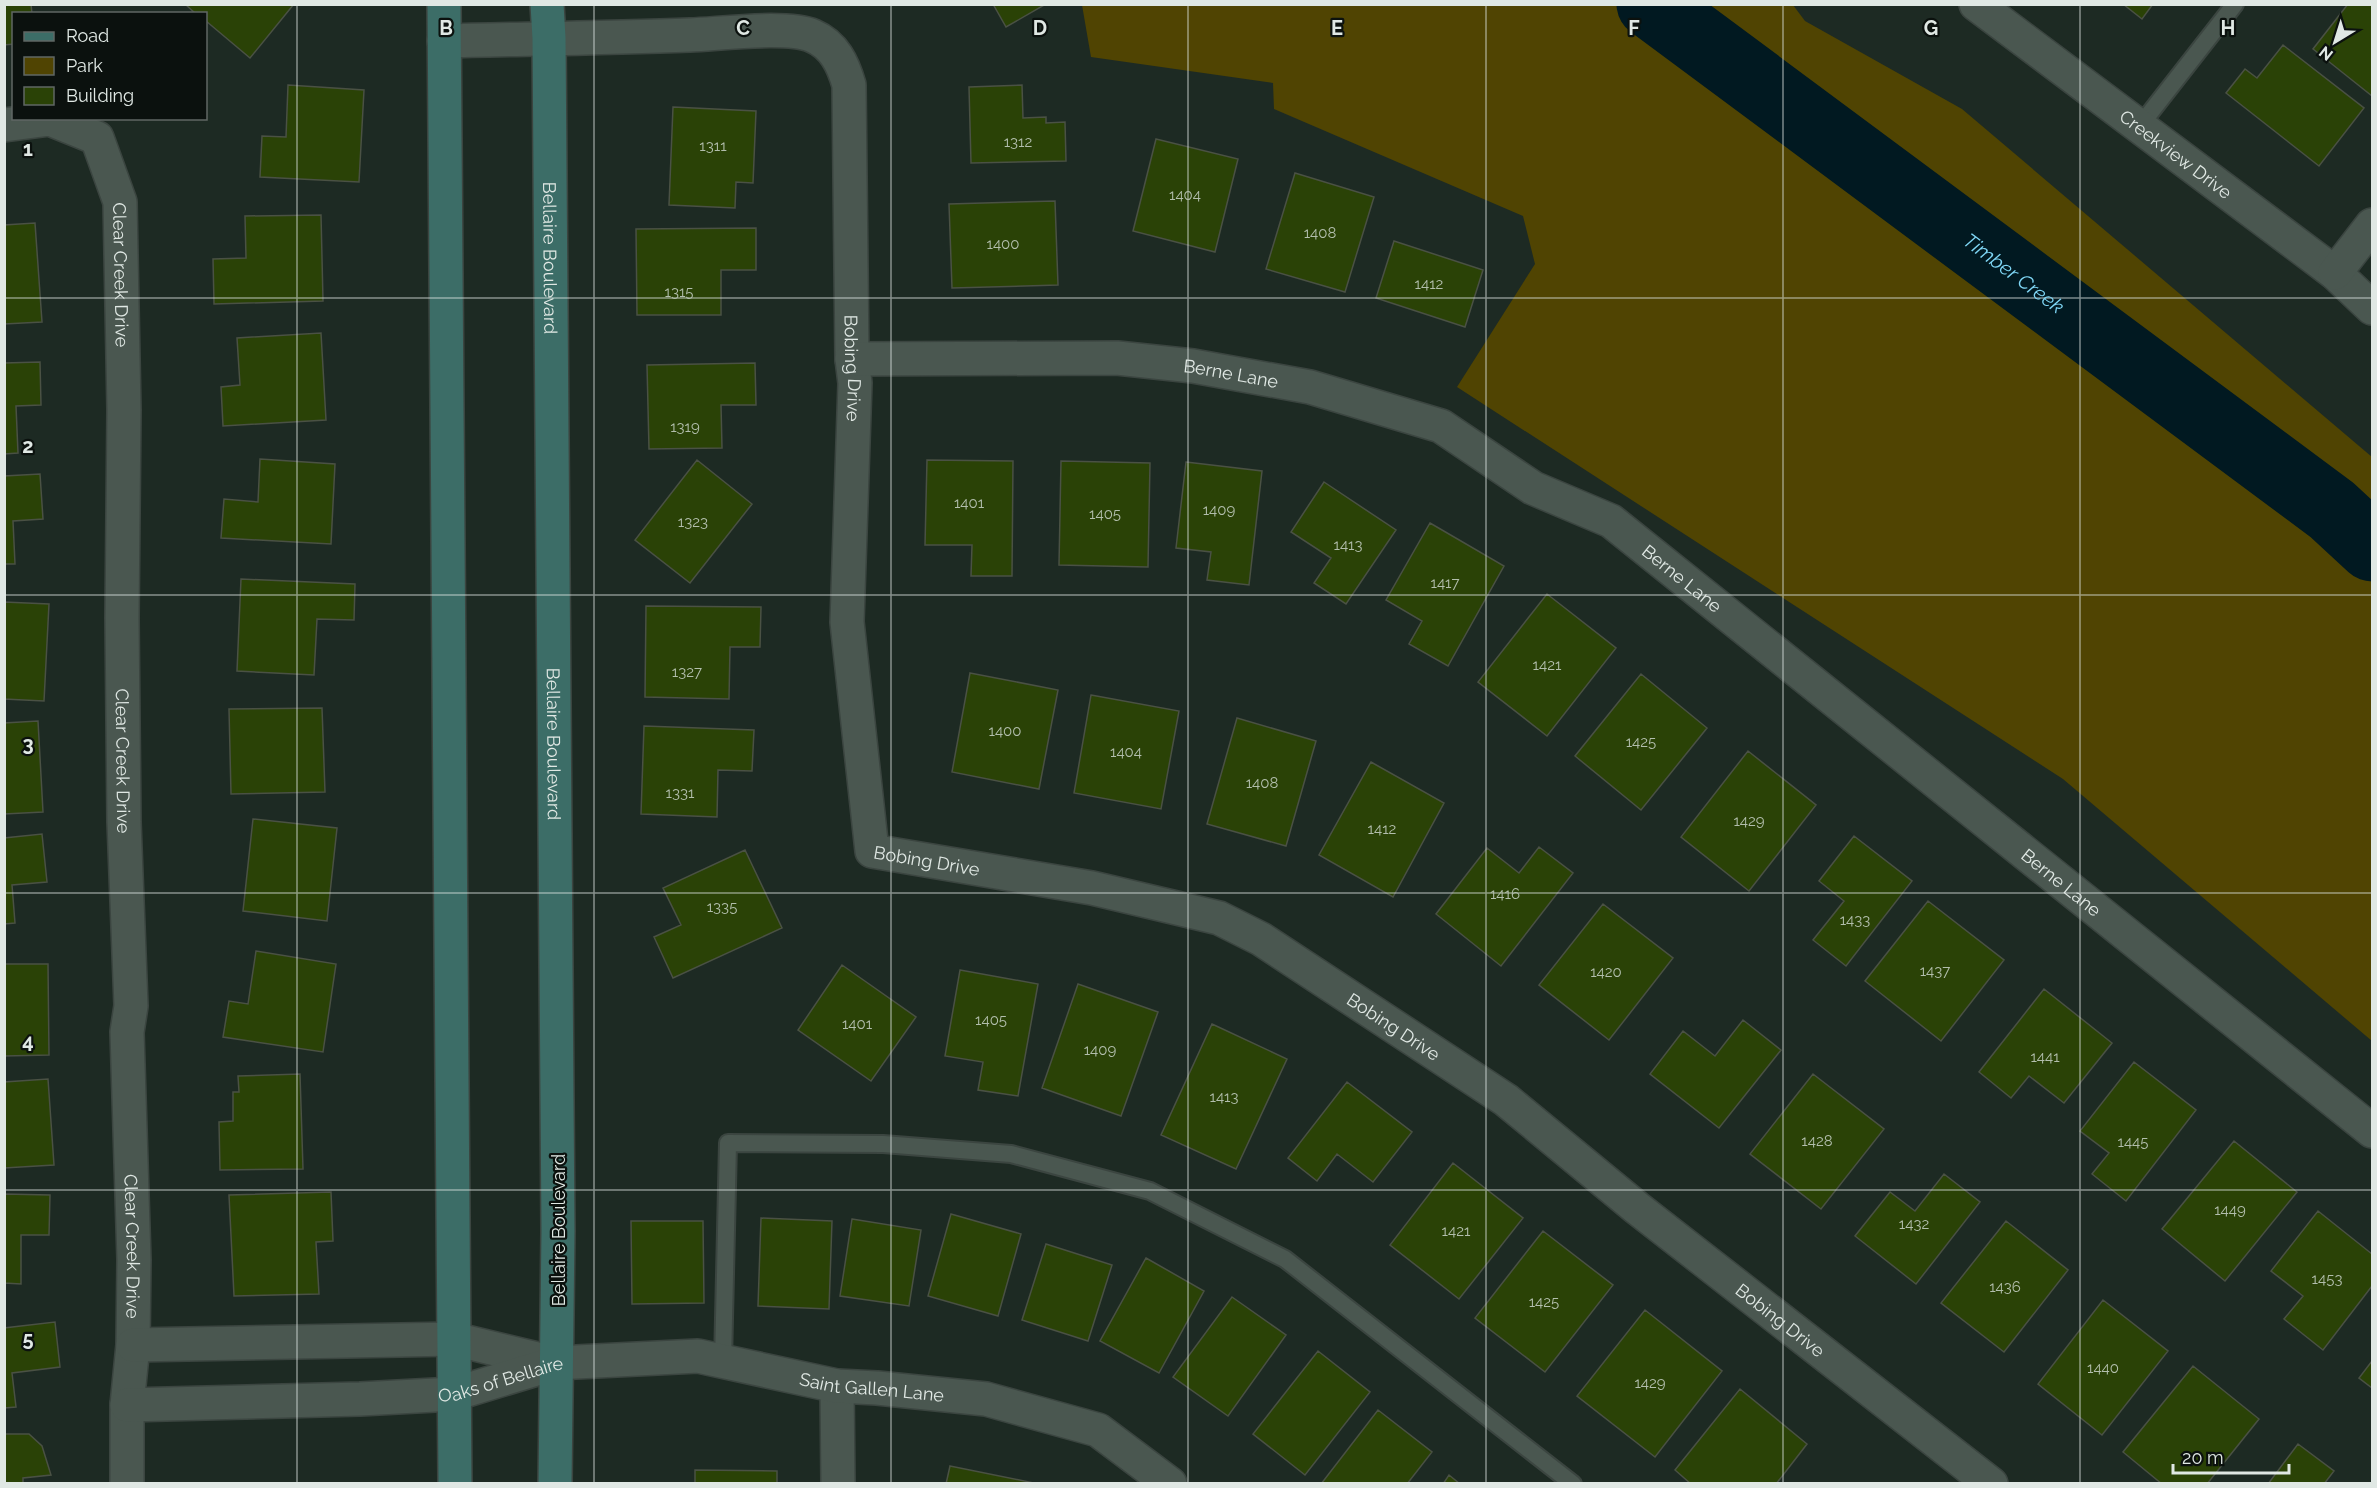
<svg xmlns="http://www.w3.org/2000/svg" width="2377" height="1488" font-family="Raleway,sans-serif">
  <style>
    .green { fill: #504402 }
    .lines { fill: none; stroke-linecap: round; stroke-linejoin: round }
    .river { stroke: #011921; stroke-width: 69 }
    .building { fill: #2a4206; stroke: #4a5144; stroke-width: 1.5 }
    .service-casing { stroke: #3b4540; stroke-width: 20 }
    .minor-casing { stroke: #3b4540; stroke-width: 36 }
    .secondary-casing { stroke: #3b4540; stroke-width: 36 }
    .service { stroke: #4a5750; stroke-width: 16 }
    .minor { stroke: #4a5750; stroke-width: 33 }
    .secondary { stroke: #3c6d67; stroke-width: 33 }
    .grid { fill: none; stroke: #e0e8e4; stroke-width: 1.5; stroke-opacity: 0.55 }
    .labels { text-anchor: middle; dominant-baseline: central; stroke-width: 4.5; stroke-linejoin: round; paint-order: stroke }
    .number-label { font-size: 15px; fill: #b2beac }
    .street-label { font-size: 18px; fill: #e0e8e4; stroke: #0b110e }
    .water-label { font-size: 20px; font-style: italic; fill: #7fd6f5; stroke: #0b110e }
    .grid-label { font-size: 20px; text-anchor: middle; font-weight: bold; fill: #e0e8e4; stroke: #0b110e; stroke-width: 4.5; stroke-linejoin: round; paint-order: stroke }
  </style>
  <rect width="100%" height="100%" fill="#1d2a23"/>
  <path class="green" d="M1082 5H1793L1805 21 1962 109 2372 457V1041L2063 779 1457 387 1535 264 1523 216 1274 109 1273 83 1091 57Z"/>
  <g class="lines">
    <path class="river" id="s1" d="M1651 4 2332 510 2372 547"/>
  </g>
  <path class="building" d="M4 4H31L32 14H14V44L4 45Z
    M185 4H294L250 58 206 21V14H196Z
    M993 4H1046L1006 27Z
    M2123 4H2153L2142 19Z
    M2348 4H2370L2372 6V96L2313 49Z
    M2283 45 2364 108 2319 166 2226 93 2245 69 2257 78Z
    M288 85 364 90 359 182 260 177 262 136 286 137Z
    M1022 85 1023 118 1046 117V123L1065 122 1066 161 971 163 969 87Z
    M673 107 756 111 753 183 736 182 735 208 669 205Z
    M1156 139 1238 159 1215 252 1133 231Z
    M1295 173 1374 197 1345 292 1266 269Z
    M1055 201 1058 285 952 288 949 204Z
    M321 215 323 301 214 304 213 259 246 258 245 216Z
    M35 223 42 322 4 324V225Z
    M756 228V270H721V315H637L636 229Z
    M1394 241 1483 270 1465 327 1376 298Z
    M321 333 326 420 223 426 221 387 240 385 237 338Z
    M40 362 41 405 16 406 18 453 4 454V363Z
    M755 363 756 405H721L722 448 649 449 647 365Z
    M260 459 335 464 331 544 221 538 224 499 258 502Z
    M697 460 752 504 690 583 635 540Z
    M927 460 1013 461 1012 576H971L972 545H925Z
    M1061 461 1150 463 1148 567 1059 565Z
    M1186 462 1262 471 1249 585 1207 580 1211 552 1176 548Z
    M40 474 43 519 13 521 15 564H4V476Z
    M1324 482 1396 530 1346 604 1314 583 1331 558 1291 532Z
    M1430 523 1504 566 1448 666 1409 644 1422 621 1386 600Z
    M241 579 355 584 354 620 317 619 314 675 237 671Z
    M1547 594 1616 648 1547 736 1478 682Z
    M4 602 49 604 44 701 4 699Z
    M646 606 761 607 760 647H730L729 699 645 697Z
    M970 673 1058 690 1039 789 952 772Z
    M1641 674 1707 728 1641 810 1575 756Z
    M1091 695 1179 711 1161 809 1074 793Z
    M322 708 325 792 231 794 229 709Z
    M1237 718 1316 741 1286 846 1207 824Z
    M38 721 43 812 4 814V723Z
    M644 726 754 730 752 771 718 770 717 817 641 814Z
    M1748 751 1816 805 1749 891 1681 837Z
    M1371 762 1444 803 1393 897 1319 855Z
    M253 819 337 828 327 921 243 911Z
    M42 834 47 882 12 885 15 923 4 924V838Z
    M1854 836 1912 881 1846 966 1813 940 1844 901 1819 881Z
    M1539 847 1573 873 1501 966 1436 914 1487 848 1519 873Z
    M745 850 782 928 673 978 654 937 681 925 663 888Z
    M1928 901 2004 960 1941 1041 1865 981Z
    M1603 904 1673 958 1609 1040 1539 985Z
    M256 951 336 964 323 1052 223 1037 229 1001 248 1004Z
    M4 964H48L49 1055 4 1056Z
    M842 965 916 1017 871 1081 798 1030Z
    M960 970 1038 984 1018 1096 978 1090 983 1062 945 1056Z
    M1078 984 1158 1012 1121 1116 1042 1088Z
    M2044 989 2112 1043 2064 1103 2029 1076 2011 1098 1979 1072Z
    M1743 1020 1781 1050 1719 1128 1650 1074 1683 1031 1715 1056Z
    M1212 1024 1287 1059 1236 1169 1161 1135Z
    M2134 1062 2196 1110 2126 1201 2092 1174 2109 1153 2080 1131Z
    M300 1074 303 1169 220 1170 219 1122 233 1121V1092H239L238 1076Z
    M1813 1074 1884 1129 1821 1209 1750 1154Z
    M48 1079 54 1165 4 1168V1082Z
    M1347 1082 1412 1132 1373 1182 1337 1154 1317 1181 1288 1158Z
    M2234 1141 2297 1192 2225 1281 2162 1229Z
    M1453 1163 1523 1218 1459 1299 1390 1245Z
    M1944 1174 1980 1202 1916 1284 1855 1236 1890 1192 1915 1211Z
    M331 1192 333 1241 316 1242 319 1294 234 1296 229 1195Z
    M4 1194 50 1195 49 1235H21V1284L4 1283Z
    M2318 1211 2372 1254V1286L2323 1350 2284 1319 2303 1296 2271 1271Z
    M951 1214 1021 1234 998 1316 928 1296Z
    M761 1218 832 1221 829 1309 758 1306Z
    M852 1219 921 1230 909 1306 840 1296Z
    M631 1221H703L704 1303 632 1304Z
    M2006 1221 2068 1270 2004 1352 1941 1303Z
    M1543 1231 1613 1285 1545 1372 1475 1318Z
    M1046 1244 1112 1265 1088 1341 1022 1320Z
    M1146 1258 1204 1291 1159 1373 1100 1341Z
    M1232 1297 1286 1335 1228 1416 1173 1377Z
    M2103 1300 2168 1351 2102 1435 2038 1384Z
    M1645 1310 1722 1371 1655 1457 1577 1396Z
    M55 1322 60 1367 12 1373 16 1407 4 1408V1328Z
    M1318 1351 1370 1392 1305 1475 1253 1434Z
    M2372 1361V1388L2359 1378Z
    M2193 1366 2259 1419 2207 1484H2162L2123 1452Z
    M1740 1389 1807 1444 1776 1484H1691L1675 1470Z
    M1378 1410 1432 1452 1407 1484H1321Z
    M4 1434H29L42 1446 51 1475 23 1478V1484H4Z
    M2298 1444 2334 1471 2324 1484H2268Z
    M950 1466 1034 1483V1484H946Z
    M695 1470 777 1471V1484H695Z
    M1449 1475 1460 1484H1443Z"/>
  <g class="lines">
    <g class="service-casing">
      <path id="service" d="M2139 127 2235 4
        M723 1362 728 1143 883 1144 1011 1154 1150 1191 1285 1259 1573 1484"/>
    </g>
    <g class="minor-casing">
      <g id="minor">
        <path id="s2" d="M1976 4 2335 273 2372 308"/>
        <path id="s3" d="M444 41C526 39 609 38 690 35 720 34 788 25 813 36 834 45 843 64 849 85L852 359 855 383 847 622 872 851 1092 888 1219 918 1261 939 1506 1100 1637 1208 1991 1484"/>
        <path id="s4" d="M4 125 50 119 97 138 120 202 124 410 122 618 124 822 131 1006 127 1032 134 1260 133 1345 127 1405V1484"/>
        <path d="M2335 273 2372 225"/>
        <path id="s5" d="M852 359 1117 358 1193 366 1310 387 1441 426 1533 488 1611 521 2372 1131"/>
        <path d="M133 1345 454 1339 554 1363"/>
        <path d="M837 1386 838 1484"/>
        <path id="s6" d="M127 1405 360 1399 454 1394 556 1363 698 1356 837 1386 877 1388 986 1399 1098 1430 1170 1484"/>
      </g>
    </g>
    <g class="secondary-casing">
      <g id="secondary">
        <path d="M444 4 455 1484"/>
        <path id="s7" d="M547 4 549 38 558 1231 555 1484"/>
      </g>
    </g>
    <use href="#service" class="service"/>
    <use href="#minor" class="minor"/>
    <use href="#secondary" class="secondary"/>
  </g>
  <path class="grid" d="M297 4V1484M594 4V1484M891 4V1484M1188 4V1484M1486 4V1484M1783 4V1484M2080 4V1484M4 298H2372M4 595H2372M4 893H2372M4 1190H2372"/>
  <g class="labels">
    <g class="number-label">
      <text x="1018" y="142">1312</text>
      <text x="713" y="146">1311</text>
      <text x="1185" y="195">1404</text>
      <text x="1320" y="233">1408</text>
      <text x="1003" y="244">1400</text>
      <text x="1429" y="284">1412</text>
      <text x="679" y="292">1315</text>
      <text x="685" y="427">1319</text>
      <text x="969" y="503">1401</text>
      <text x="1219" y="510">1409</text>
      <text x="1105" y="514">1405</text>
      <text x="693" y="522">1323</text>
      <text x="1348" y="545">1413</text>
      <text x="1445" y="583">1417</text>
      <text x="1547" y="665">1421</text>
      <text x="687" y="672">1327</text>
      <text x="1005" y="731">1400</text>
      <text x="1641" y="742">1425</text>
      <text x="1126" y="752">1404</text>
      <text x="1262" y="783">1408</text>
      <text x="680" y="793">1331</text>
      <text x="1749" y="821">1429</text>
      <text x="1382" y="829">1412</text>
      <text x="1505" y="894">1416</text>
      <text x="722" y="907">1335</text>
      <text x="1855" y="920">1433</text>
      <text x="1935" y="971">1437</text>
      <text x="1606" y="972">1420</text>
      <text x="991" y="1020">1405</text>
      <text x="857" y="1024">1401</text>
      <text x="1100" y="1050">1409</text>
      <text x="2045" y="1057">1441</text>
      <text x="1224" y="1097">1413</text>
      <text x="1817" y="1141">1428</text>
      <text x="2133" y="1142">1445</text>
      <text x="2230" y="1210">1449</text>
      <text x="1914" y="1224">1432</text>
      <text x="1456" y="1231">1421</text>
      <text x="2327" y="1279">1453</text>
      <text x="2005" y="1287">1436</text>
      <text x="1544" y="1302">1425</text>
      <text x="2103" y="1368">1440</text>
      <text x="1650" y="1383">1429</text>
    </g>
    <g class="street-label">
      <text stroke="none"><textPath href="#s2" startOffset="250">Creekview Drive</textPath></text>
      <text stroke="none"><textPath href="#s7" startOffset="254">Bellaire Boulevard</textPath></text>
      <text stroke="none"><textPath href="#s4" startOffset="238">Clear Creek Drive</textPath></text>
      <text stroke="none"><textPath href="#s3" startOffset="716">Bobing Drive</textPath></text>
      <text stroke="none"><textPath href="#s5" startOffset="380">Berne Lane</textPath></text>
      <text stroke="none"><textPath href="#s5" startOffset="884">Berne Lane</textPath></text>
      <text stroke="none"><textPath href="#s7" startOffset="740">Bellaire Boulevard</textPath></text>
      <text stroke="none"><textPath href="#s4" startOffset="724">Clear Creek Drive</textPath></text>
      <text stroke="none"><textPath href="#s3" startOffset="1256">Bobing Drive</textPath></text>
      <text stroke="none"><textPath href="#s5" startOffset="1370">Berne Lane</textPath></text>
      <text stroke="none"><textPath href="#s3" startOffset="1760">Bobing Drive</textPath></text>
      <text transform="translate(558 1230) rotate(-90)">Bellaire Boulevard</text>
      <text stroke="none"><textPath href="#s4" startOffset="1210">Clear Creek Drive</textPath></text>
      <text stroke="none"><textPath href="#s3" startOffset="2246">Bobing Drive</textPath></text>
      <text stroke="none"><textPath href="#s6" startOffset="376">Oaks of Bellaire</textPath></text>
      <text stroke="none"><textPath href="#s6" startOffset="753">Saint Gallen Lane</textPath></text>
    </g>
    <g class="water-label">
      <text stroke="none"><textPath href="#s1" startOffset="452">Timber Creek</textPath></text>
    </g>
  </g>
  <g class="grid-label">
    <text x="446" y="35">B</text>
    <text x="743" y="35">C</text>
    <text x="1040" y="35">D</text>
    <text x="1337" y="35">E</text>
    <text x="1634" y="35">F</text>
    <text x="1931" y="35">G</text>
    <text x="2228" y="35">H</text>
    <text x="28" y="156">1</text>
    <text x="28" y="453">2</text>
    <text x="28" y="751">3</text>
    <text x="28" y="1048">4</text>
    <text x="28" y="1346">5</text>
  </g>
  <rect width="2377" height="1488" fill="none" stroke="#e0e8e4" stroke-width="12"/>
  <rect x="12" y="12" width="195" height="108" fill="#0b110e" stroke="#606764" stroke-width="1.5"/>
  <rect x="24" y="32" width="30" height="9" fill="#3c6d67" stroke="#606764" stroke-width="1.5"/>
  <text x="66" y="42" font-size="18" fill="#e0e8e4">Road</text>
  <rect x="24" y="57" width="30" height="18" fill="#504402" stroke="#606764" stroke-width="1.5"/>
  <text x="66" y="72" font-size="18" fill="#e0e8e4">Park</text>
  <rect x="24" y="87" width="30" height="18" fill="#2a4206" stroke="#606764" stroke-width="1.5"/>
  <text x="66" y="102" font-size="18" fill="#e0e8e4">Building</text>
  <g transform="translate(2335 42) rotate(218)" stroke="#0b110e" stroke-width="4.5" paint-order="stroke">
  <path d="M0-4.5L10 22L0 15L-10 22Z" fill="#e0e8e4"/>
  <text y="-9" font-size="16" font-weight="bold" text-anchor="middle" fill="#e0e8e4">N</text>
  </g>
  <path d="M2173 1464v9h116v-9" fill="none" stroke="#e0e8e4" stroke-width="3"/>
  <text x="2182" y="1464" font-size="18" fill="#e0e8e4" stroke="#0b110e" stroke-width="4.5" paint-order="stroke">20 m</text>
</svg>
